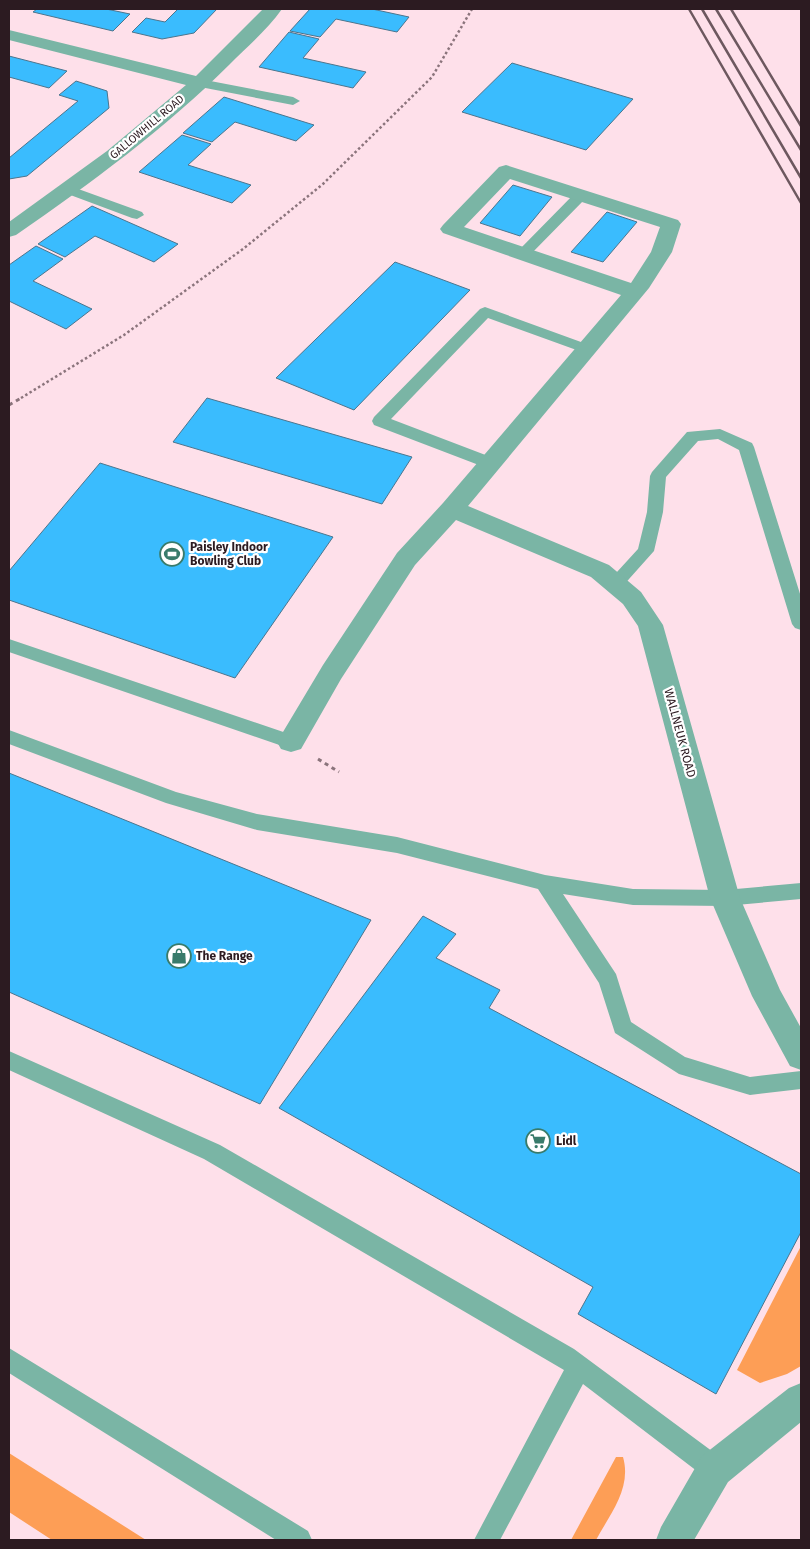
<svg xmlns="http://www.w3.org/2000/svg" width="810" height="1549" font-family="'Fira Sans',sans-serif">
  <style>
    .green { fill: #fd9e56 }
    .building { fill: #3abcfe; stroke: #4c758d }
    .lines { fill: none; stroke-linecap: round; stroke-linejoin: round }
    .path-far1 { stroke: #8b747c; stroke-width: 2.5; stroke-dasharray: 2.5 2.5; stroke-linecap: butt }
    .path { stroke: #8b747c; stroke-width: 3; stroke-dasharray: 4 4; stroke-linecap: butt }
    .service { fill: #7ab5a5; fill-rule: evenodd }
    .minor { fill: #7ab5a5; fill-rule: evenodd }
    .rail { stroke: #6d585f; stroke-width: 2.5 }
    .labels { text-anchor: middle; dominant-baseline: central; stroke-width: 4.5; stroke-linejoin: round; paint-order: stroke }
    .far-street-label { font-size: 11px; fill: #2c1b21; stroke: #fff }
    .poi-label { font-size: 12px; font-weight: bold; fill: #2c1b21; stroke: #fff; text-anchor: start }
    .street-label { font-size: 12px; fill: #2c1b21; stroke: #fff }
  </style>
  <rect width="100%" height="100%" fill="#fee0ea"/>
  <path class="green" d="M801 1246V1366L787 1374 760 1383 737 1370Z
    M9 1453 146 1540H52L9 1512Z
    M616 1457H623C632 1488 610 1514 596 1540H571Z"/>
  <path class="building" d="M37 9H106L130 14 113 31 33 12Z
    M178 9H217L194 33 162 39 132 32 146 18 165 22Z
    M310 9H372L409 17 397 32 336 19 320 37 290 31Z
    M289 32 319 39 303 58 366 72 353 88 259 67Z
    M9 56 67 71 49 88 9 77Z
    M512 63 633 99 586 150 462 112Z
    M76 81 107 91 109 108 27 176 9 179V158L78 101 59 95Z
    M224 97 314 125 296 141 235 122 212 142 183 133Z
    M182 135 211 144 188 165 251 185 232 203 139 172Z
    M513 185 552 197 520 236 480 223Z
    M92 206 178 244 154 262 95 236 65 257 38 244Z
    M607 212 637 222 603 262 571 252Z
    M36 246 63 259 33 281 92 309 66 329 9 301V265Z
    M395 262 470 290 354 410 276 378Z
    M207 398 412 457 382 504 173 442Z
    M100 463 333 537 235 678 9 600V571Z
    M9 773 371 920 260 1104 9 992Z
    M423 916 456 934 436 958 500 990 489 1008 801 1174V1232L716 1394 578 1314 593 1287 279 1108Z"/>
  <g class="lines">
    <path class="path-far1" d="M21 398 124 335 243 249 323 184 432 77 472 9"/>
    <path class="path" d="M9 405 23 397
      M318 759 339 772"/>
    <path class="service" d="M200 79 293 97 300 101 293 105 195 86 194 83Z
      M70 186 142 212 144 215 137 219 132 218 65 193 63 190 65 187Z
      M581 191 586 192 588 195 586 198 528 257H518L516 254 518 251 576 192Z
      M485 307 592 346 595 349 592 352H582L488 318 391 419 496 459 498 463 496 467H484L374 425 372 421 374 417 480 309Z
      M720 429 752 443 754 447 801 597V630L795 628 792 624 739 450 718 439 698 441 666 477 663 512 654 551 621 588 615 590 609 588 606 584 638 549 647 512 650 476 652 472 687 432Z
      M9 639 298 737 300 742 298 747 291 749 9 652Z
      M9 730 176 792 257 814 397 837 545 875 633 889 725 890 801 883V899L725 906 633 905 563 894 616 974 631 1022 685 1057 750 1077 801 1071V1089L750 1095 679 1074 615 1033 599 983 538 889 397 853 257 830 166 803 9 744Z
      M9 1051 220 1145 574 1349 724 1460 727 1469 724 1478 715 1481 706 1478 583 1384 500 1540H474L564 1370 204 1159 9 1070Z
      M9 1348 308 1531 312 1540H276L9 1373Z"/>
    <path class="minor" d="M263 9H282C268 29 247 47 230 64 165 129 91 183 16 235L9 237V222L107 151 186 85 9 40V30L196 76Z
      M506 165 678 220 681 224 672 252 649 288 468 506 609 565 641 592 663 625 740 898 780 990 801 1028V1070L790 1066 752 996 710 898 638 626 623 604 591 577 456 520 415 565 341 679 301 749 291 752 281 749 277 742 323 665 397 553 443 503 621 295 443 233 440 229 443 225 499 167ZM510 179 660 227 651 252 631 283 464 227Z
      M801 1383V1422L728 1482 694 1540H656L661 1527 702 1456 789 1388Z"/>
    <path class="rail" d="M689 9 801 203
      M702 9 801 178
      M716 9 801 150
      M731 9 801 126"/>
  </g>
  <defs>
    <g id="stadium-ring" transform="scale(1.25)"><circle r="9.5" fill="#fff" stroke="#397b6b" stroke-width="1.5"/><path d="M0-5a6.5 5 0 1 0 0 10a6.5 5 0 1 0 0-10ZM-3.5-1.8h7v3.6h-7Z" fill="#397b6b"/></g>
    <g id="shop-ring" transform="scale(1.25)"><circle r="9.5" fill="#fff" stroke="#397b6b" stroke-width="1.5"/><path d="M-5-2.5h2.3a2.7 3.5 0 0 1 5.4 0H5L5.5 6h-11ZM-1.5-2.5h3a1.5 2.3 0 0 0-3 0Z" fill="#397b6b"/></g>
    <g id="supermarket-ring" transform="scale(1.25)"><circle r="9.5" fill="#fff" stroke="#397b6b" stroke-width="1.5"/><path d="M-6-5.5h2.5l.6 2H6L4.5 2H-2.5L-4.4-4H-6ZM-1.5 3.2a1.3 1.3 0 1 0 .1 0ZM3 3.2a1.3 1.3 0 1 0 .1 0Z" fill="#397b6b"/></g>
  </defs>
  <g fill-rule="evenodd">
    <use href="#stadium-ring" x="172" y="554"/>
    <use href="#shop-ring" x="179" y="956"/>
    <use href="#supermarket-ring" x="538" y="1141"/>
  </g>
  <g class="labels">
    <g class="far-street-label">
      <text transform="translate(147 127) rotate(-40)">GALLOWHILL ROAD</text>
    </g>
    <g class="poi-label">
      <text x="190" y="547">Paisley Indoor<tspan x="190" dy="14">Bowling Club</tspan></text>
      <text x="196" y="956">The Range</text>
      <text x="556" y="1141">Lidl</text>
    </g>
    <g class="street-label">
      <text transform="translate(680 733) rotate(75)">WALLNEUK ROAD</text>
    </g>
  </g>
  <rect width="810" height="1549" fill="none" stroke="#2c1b21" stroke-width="20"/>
</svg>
